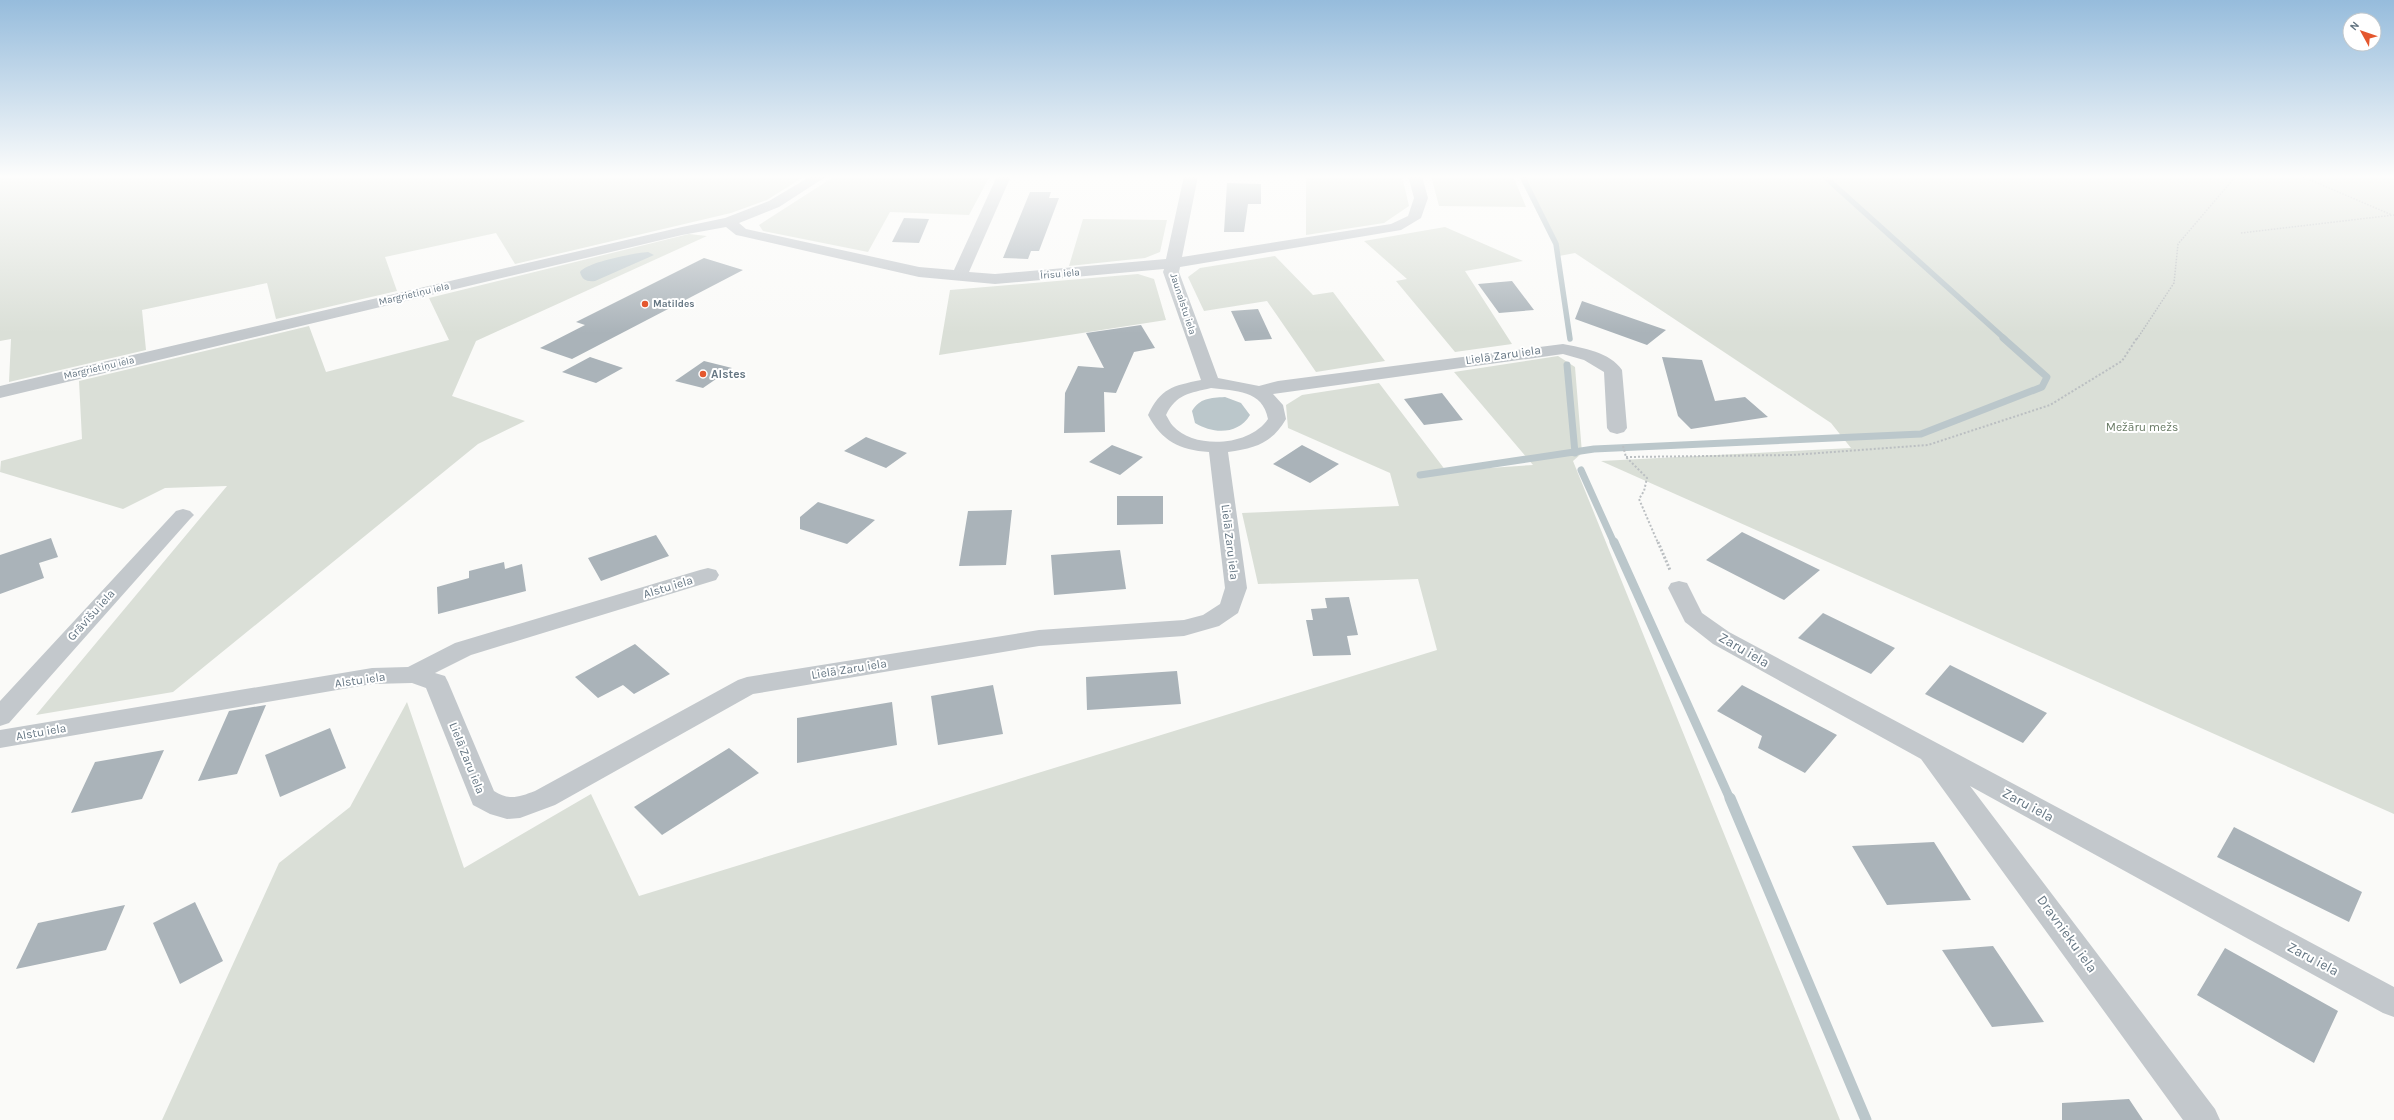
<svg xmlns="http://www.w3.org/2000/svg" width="2394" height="1120" font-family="Karla,sans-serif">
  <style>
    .green { fill: #dadfd7 }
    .water { fill: #bbc7cb }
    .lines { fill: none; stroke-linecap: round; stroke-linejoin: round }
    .stream-far3 { stroke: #bbc7cb; stroke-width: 5.5 }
    .stream-far2 { stroke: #bbc7cb; stroke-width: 7 }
    .stream-far1 { stroke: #bbc7cb; stroke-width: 9 }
    .stream { stroke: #bbc7cb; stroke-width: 11 }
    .building { fill: #aab3b9 }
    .path-far2 { stroke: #bbbfc2; stroke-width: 1.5; stroke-dasharray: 1.5 1.5; stroke-linecap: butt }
    .path-far1 { stroke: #bbbfc2; stroke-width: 2; stroke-dasharray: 2 2; stroke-linecap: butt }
    .path { stroke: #bbbfc2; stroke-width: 3; stroke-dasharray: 2 2; stroke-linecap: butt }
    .minor { fill: #c3c8cc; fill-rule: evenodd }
    .poi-dot { fill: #e4572e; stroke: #fff; stroke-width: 1.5 }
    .labels { text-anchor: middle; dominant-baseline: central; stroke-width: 4; stroke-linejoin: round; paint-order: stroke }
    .far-street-label { font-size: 10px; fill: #657683; stroke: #fff }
    .far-poi-label { font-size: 10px; font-weight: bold; fill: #657683; stroke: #fff; text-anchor: start }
    .street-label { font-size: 12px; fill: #657683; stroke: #fff }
    .poi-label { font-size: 12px; font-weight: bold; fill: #657683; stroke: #fff; text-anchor: start }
    .park-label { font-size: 12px; fill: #687a64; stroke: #fff }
    .near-street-label { font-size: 14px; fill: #657683; stroke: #fff }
  </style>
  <rect width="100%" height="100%" fill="#fafaf8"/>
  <path class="green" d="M0 176H805L767 200 731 213 515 264 496 233 385 257 397 291 276 319 267 283 142 310 146 350 9 382 11 339 0 341Z
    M835 176H990L969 215 890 212 868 252 763 231 759 225Z
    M1306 176H1402L1409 206 1384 223 1306 235Z
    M1431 176H1513L1526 207 1439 206Z
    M1522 176H2394V814L1601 461 1851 448 1831 423 1575 253 1559 256 1556 244Z
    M1083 219 1167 220 1160 252 1145 258 1069 266Z
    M1445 227 1523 261 1465 271 1512 344 1455 352 1396 281 1407 279 1364 241Z
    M689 234 707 236 476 341 452 396 525 421 478 444 173 692 36 715 227 486 165 488 123 509 0 472 1 461 82 439 79 381 309 326 326 372 449 340 429 298Z
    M1275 256 1313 295 1333 292 1385 361 1316 372 1267 301 1204 311 1188 277 1200 268Z
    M1138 274 1154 279 1166 320 939 355 950 290Z
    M1558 356 1575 367 1582 453 1573 461 1840 1120H162L279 863 350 807 407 702 464 868 591 794 639 896 1437 650 1418 579 1258 584 1242 513 1399 506 1390 473 1288 428 1286 405 1302 395 1379 383 1446 471 1533 465 1454 372Z"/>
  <path class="water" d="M648 252 654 255 595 281C587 282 582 280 580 272 587 262 635 253 648 252Z
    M1225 397 1241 403 1250 415C1238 435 1213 434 1195 423L1192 411C1200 398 1210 398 1225 397Z"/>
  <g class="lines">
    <path class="stream-far3" d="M1522 176 1556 244 1570 339
      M1824 176 2005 339"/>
    <path class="stream-far2" d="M1567 365 1575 453
      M1581 470 1614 543
      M1420 475 1594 449 1921 434 2042 387 2047 377 2003 338"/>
    <path class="stream-far1" d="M1614 542 1730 799"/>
    <path class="stream" d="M1730 798 1866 1120"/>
  </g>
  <path class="building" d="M1227 183 1261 184V204H1248L1244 232H1224Z
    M1030 192H1051L1049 198H1059L1039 251H1031L1028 259 1003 258Z
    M904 218 929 219 919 243 892 242Z
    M704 258 743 270 572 359 540 348 585 325 576 322Z
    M1512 281 1534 310 1499 313 1478 284Z
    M1582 301 1666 330 1647 345 1575 319Z
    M1258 309 1272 339 1245 341 1231 311Z
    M1141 325 1155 348 1134 352 1116 393 1104 392 1105 432 1064 433 1065 393 1078 366 1104 368 1086 333Z
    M590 357 623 368 596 383 562 372Z
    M1662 357 1702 360 1715 401 1745 397 1768 417 1691 429 1678 416Z
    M704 361 732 368 703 388 675 381Z
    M1442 393 1463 420 1424 425 1404 399Z
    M866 437 907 453 886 468 844 451Z
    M1112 445 1143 457 1120 475 1089 462Z
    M1302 445 1339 464 1310 483 1273 464Z
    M1117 496H1163V524L1117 525Z
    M818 502 875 520 847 544 800 529V517Z
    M1012 510 1006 565 959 566 968 511Z
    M1742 532 1820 570 1784 600 1706 560Z
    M656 535 669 556 601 581 588 558Z
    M51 538 58 557 39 563 44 578 0 594V555Z
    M1120 550 1126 589 1054 595 1051 555Z
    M504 562 505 569 522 564 526 591 438 614 437 587 469 578V571Z
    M1349 597 1358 635 1347 636 1351 655 1313 656 1306 620H1313L1311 609 1327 608 1325 598Z
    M1823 613 1895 648 1871 674 1798 638Z
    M635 644 670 674 634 694 623 685 598 698 575 677Z
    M1950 665 2047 713 2023 743 1925 694Z
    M1177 671 1181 704 1087 710 1086 677Z
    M993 685 1003 734 938 745 931 696Z
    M1742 685 1837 735 1805 773 1758 748 1762 736 1717 711Z
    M892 702 897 745 797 763V718Z
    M266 705 237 774 198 781 229 711Z
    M330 728 346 768 280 797 265 755Z
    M729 748 759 773 662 835 634 807Z
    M164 750 142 799 71 813 95 762Z
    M2234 827 2362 892 2349 922 2217 857Z
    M1934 842 1971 900 1887 905 1852 846Z
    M195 902 223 961 180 984 153 923Z
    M125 905 106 950 16 969 38 923Z
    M1993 946 2044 1022 1992 1027 1942 950Z
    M2225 948 2338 1011 2314 1063 2197 995Z
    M2129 1099 2143 1120H2062V1103Z"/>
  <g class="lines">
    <path class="path-far2" d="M2301 176 2392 215
      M2241 233 2394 215
      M2137 339 2174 283 2178 244 2236 176"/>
    <path class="path-far1" d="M1623 446 1626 457 1647 478 1644 491 1639 499 1658 543
      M1626 457 1792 455 1928 445 2050 405 2122 361 2137 338"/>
    <path class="path" d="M1658 542 1670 570"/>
    <path class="minor" d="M811 176H827L779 207 739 223 746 229 919 267 954 270 997 176H1011L969 272 995 274 1166 259 1184 176H1198L1182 257 1391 224 1408 216 1414 198 1408 176H1422L1428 198 1421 218 1401 230 1180 267 1179 272 1218 378 1259 386 1278 381 1563 344C1583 348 1610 352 1622 370L1627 428 1624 432 1617 434 1610 432 1607 428 1604 372 1584 360 1563 354 1273 394 1283 405 1286 419C1272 443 1256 448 1228 452L1247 588 1238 613 1219 626 1184 636 1039 646 753 694 555 805 520 818 507 819 490 814 473 805 426 688 412 683 372 684 0 748V730L372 668 408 667 455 643 700 570 708 568 716 570 719 575 716 580 471 655 435 673 445 676 448 682 494 791C509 801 519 797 535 791L738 680 747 677 1039 630 1184 620 1203 615 1220 604 1225 588 1209 452C1179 450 1162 441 1148 415 1161 388 1172 386 1201 380L1163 272 1164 269 995 284 919 277 741 236 736 235 726 227 682 235 0 398V386L682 227 725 218 769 201ZM1211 388C1235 391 1263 390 1268 419 1250 446 1195 450 1173 426 1170 423 1168 418 1166 415 1176 394 1190 393 1211 388Z
      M183 509 190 511 194 515 190 519 9 723 0 726V701L176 511Z
      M1679 581 1687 583 1702 613 1729 632 2394 987V1017L2383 1013 1970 786 2215 1109 2220 1120H2183L1921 759 1713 644 1685 622 1668 588 1671 583Z"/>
  </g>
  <linearGradient id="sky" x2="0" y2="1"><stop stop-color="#96bcdc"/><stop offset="0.53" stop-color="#fdfdfc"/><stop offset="1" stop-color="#fdfdfc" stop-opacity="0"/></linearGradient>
  <rect width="2394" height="333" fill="url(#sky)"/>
  <g class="poi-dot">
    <circle cx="645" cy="304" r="4"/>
    <circle cx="703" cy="374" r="4"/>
  </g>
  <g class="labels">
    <g class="far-street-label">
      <text transform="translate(1060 274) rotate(-5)">Īrisu iela</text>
      <text transform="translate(414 294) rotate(-13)">Margrietiņu iela</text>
      <text transform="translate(1183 304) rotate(72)">Jaunalstu iela</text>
      <text transform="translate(99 368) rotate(-13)">Margrietiņu iela</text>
    </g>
    <g class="far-poi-label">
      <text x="653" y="304">Matildes</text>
    </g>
    <g class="street-label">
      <text transform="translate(1503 355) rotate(-8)">Lielā Zaru iela</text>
      <text transform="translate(1230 542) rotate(83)">Lielā Zaru iela</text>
      <text transform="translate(668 587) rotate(-17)">Alstu iela</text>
      <text transform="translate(91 615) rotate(-48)">Grāvīšu iela</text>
      <text transform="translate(849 669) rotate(-9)">Lielā Zaru iela</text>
      <text transform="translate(360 680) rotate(-8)">Alstu iela</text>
      <text transform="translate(41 732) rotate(-10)">Alstu iela</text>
      <text transform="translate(467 758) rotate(68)">Lielā Zaru iela</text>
    </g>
    <g class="poi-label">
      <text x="711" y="374">Alstes</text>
    </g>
    <g class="park-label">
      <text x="2142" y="427">Mežāru mežs</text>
    </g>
    <g class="near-street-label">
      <text transform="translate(1744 650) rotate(30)">Zaru iela</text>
      <text transform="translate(2028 805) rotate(28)">Zaru iela</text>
      <text transform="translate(2067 934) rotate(54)">Dravnieku iela</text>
      <text transform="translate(2313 959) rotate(28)">Zaru iela</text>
    </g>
  </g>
  <g transform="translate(2362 32) rotate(310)"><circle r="19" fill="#ffffff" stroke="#c1c8cd"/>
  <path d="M0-3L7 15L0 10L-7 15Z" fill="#e4572e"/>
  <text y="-6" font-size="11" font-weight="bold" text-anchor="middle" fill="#657683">N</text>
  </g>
</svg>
